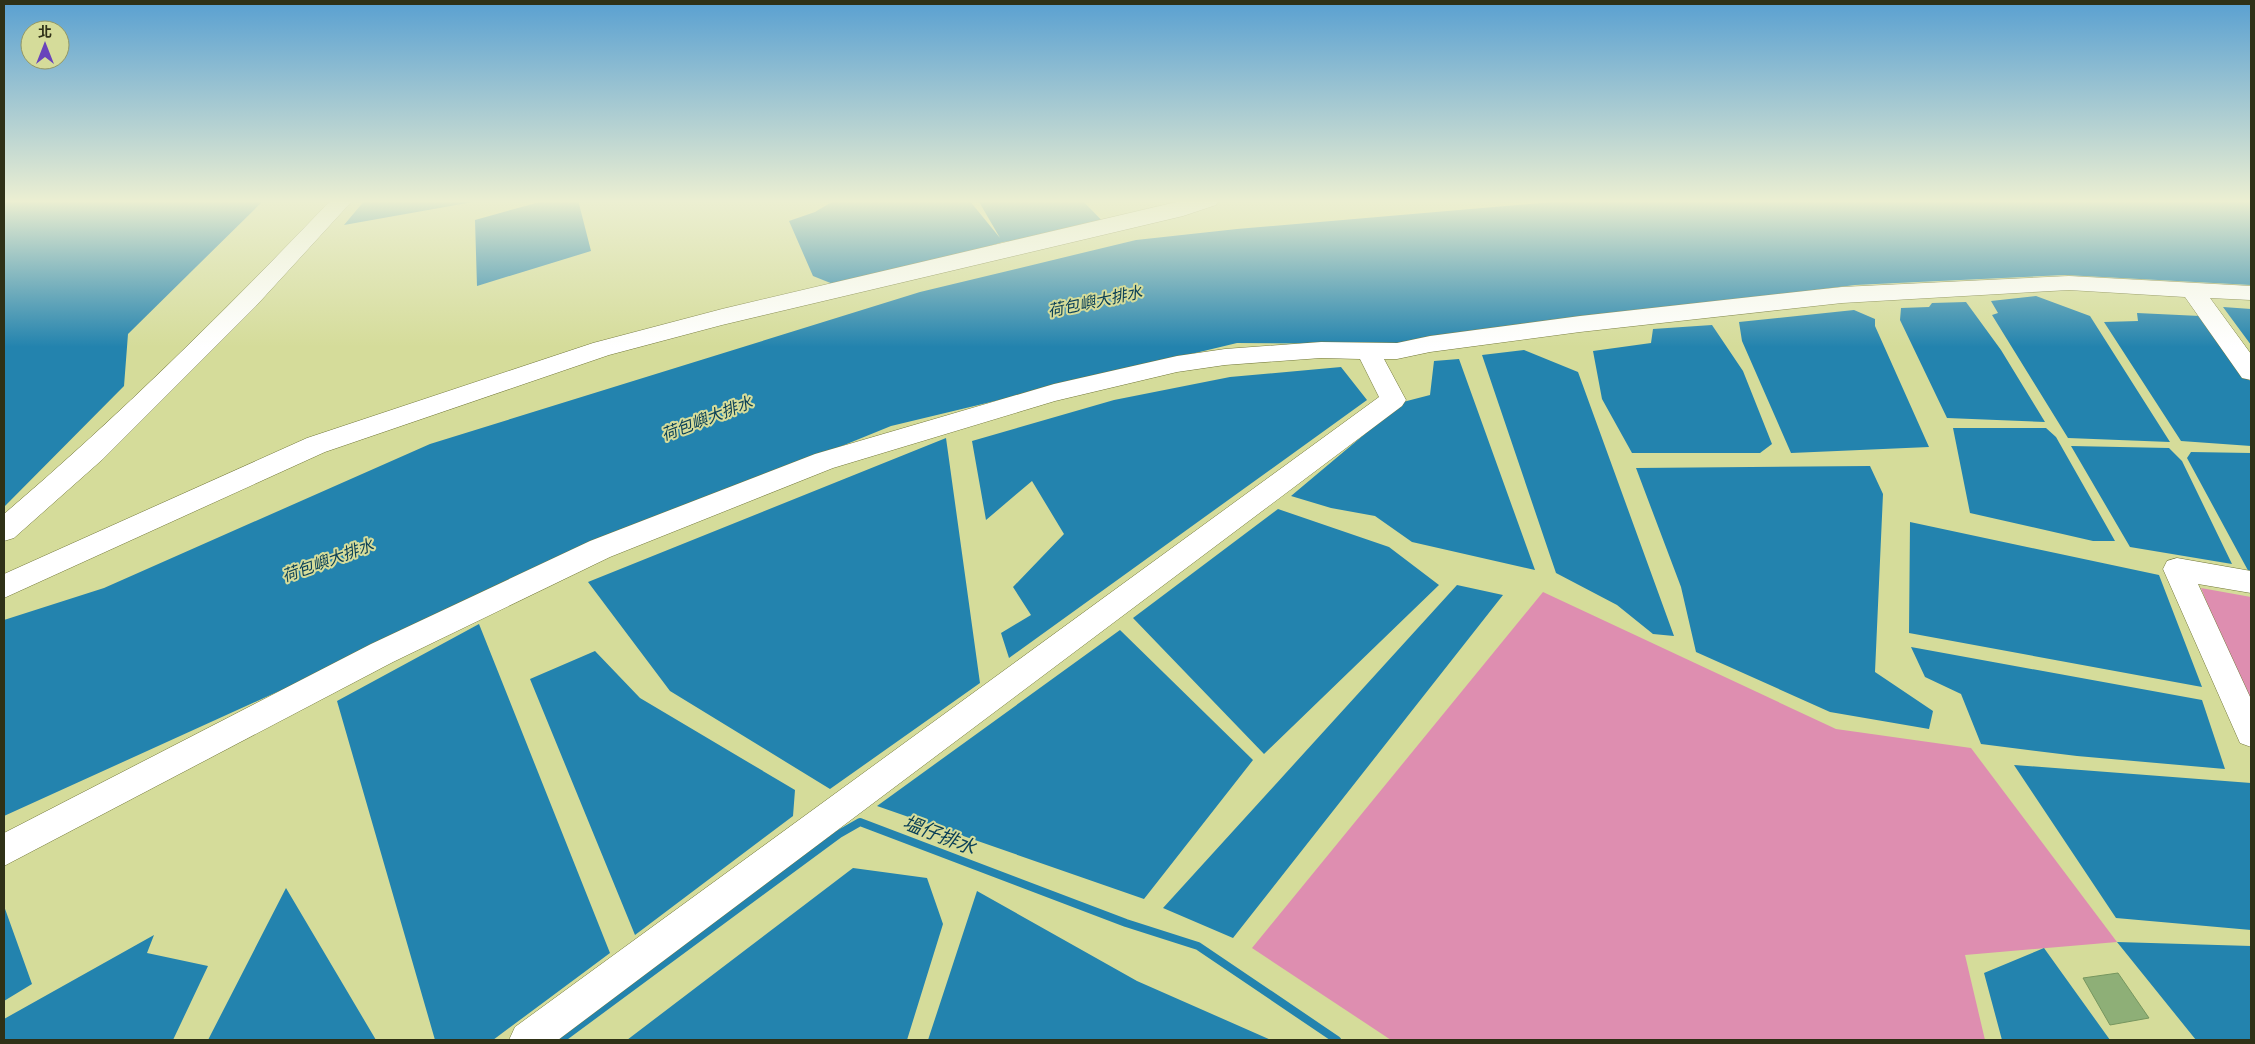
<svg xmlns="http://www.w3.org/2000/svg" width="2255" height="1044" font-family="'Source Sans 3','Noto Sans TC',sans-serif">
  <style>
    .green { fill: #de8eb0 }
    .water { fill: #2383ae }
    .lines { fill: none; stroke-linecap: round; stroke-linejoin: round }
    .stream { stroke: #2383ae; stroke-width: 8 }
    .building { fill: #8eaf77; stroke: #76965f }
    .minor-casing { stroke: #727739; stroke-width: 1 }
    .minor { fill: #fff; fill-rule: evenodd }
    .labels { text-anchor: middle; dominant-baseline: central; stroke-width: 4; stroke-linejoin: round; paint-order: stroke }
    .water-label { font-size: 16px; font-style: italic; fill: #0b4057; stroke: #d5dc9a }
    .near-water-label { font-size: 19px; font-style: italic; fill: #0b4057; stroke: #d5dc9a }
  </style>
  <rect width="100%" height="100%" fill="#d5dc9a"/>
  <path class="green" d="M2201 588 2251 597V714Z
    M1543 592 1836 729 1971 748 2117 942 1965 955 1985 1040H1391L1252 948Z"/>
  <path class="water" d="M4 200H264L128 334 124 386 4 507Z
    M365 200H484L344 225Z
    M547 200H578L591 251 477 286 475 220Z
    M835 200H969L1000 238 978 200H1082L1110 229 1003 242 848 290 813 276 789 221 815 212Z
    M1575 200H2251V285L2065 275 1855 285 1392 344 1237 343 891 426 491 589 332 667 4 816V620L104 588 430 444 920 292 1136 240 1237 229Z
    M2036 296 2090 316 2170 442 2068 438 1992 315 1998 313 1991 301Z
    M1966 302 2001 350 2045 422 1947 418 1900 320 1901 308 1929 307 1932 303Z
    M2223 307 2251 309V345Z
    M1854 310 1875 319V326L1929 447 1791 453 1742 341 1739 322Z
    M2137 313 2200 316 2251 382V446L2181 441 2104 322 2138 321Z
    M1712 325 1743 371 1772 444 1760 453H1632L1602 399 1593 351 1651 343 1653 329Z
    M1524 350 1578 372 1674 636 1653 634 1617 605 1556 573 1482 355Z
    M1459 359 1535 570 1412 542 1375 516 1331 508 1291 496 1403 402 1430 395 1434 361Z
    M1341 367 1367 400 1009 658 1001 633 1031 615 1013 587 1064 534 1032 481 986 520 972 441 1114 400 1230 377Z
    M1953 428H2046L2056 437 2115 541H2093L1970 513Z
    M946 438 980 683 830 789 670 691 588 582Z
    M2071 446 2169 448 2182 461 2232 564 2130 547Z
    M2191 452 2251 453V576L2187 458Z
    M1870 466 1883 494 1875 672 1933 711 1929 729 1830 712 1696 652 1681 587 1636 468Z
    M1278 509 1389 547 1439 585 1264 754 1133 618Z
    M1910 522 2159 575 2202 687 1909 633Z
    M1457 585 1503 595 1233 938 1163 908Z
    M479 624 610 953 493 1040H435L337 701Z
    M1120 630 1253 760 1144 899 877 806Z
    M1911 647 2202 700 2225 769 2077 756 1981 744 1961 694 1925 677Z
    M595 651 640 698 795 790 793 816 635 935 530 679Z
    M2014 765 2251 783V930L2116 918Z
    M853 868 927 878 943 924 907 1040H627Z
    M286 888 376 1040H208Z
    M977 891 1137 981 1271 1040H928Z
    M4 906 32 984 4 1001Z
    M154 935 147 953 208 966 173 1040H4V1019Z
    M2117 942 2251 946V1040H2196Z
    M2044 948 2110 1040H2002L1984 973Z"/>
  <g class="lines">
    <path class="stream" d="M560 1040 839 834 860 822 1126 923 1198 946 1337 1040"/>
  </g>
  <path class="building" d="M2118 973 2149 1018 2110 1025 2083 978Z"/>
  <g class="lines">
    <g class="minor-casing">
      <path id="minor" d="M331 200H353L256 306 103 459 14 538 4 541V514C119 416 226 310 331 200Z
        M1185 200H1218L1216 205 1183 216 722 325 609 355 325 452 4 598V574L307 438 593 343 722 309Z
        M2069 276 2251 286V300L2210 298 2251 354V380L2242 378 2185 297 2069 290 1842 303 1580 332 1430 352 1397 359H1384L1406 400 1402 406 558 1040H509L515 1027 1379 397 1360 359 1321 358 1225 365 1177 372 1055 401 833 468 610 557 393 662 4 866V833L371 644 590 541 815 454 1054 384 1177 356 1225 349 1321 342 1397 343 1430 336 1580 316 1842 287Z
        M2177 558 2251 571V593L2198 584 2251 699V747L2240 743 2163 569 2167 561Z"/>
    </g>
    <use href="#minor" class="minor"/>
  </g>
  <linearGradient id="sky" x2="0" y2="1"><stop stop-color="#59a0d1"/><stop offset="0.58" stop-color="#ecefd2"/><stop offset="1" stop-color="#ecefd2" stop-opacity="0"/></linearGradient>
  <rect width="2255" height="347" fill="url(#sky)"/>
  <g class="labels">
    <g class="water-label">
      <text transform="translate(1095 302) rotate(-12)">荷包嶼大排水</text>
      <text transform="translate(707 419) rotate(-21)">荷包嶼大排水</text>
      <text transform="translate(328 561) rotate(-20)">荷包嶼大排水</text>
    </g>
    <g class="near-water-label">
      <text transform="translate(939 836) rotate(21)">塭仔排水</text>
    </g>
  </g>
  <rect width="2255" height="1044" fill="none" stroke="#2f3117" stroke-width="10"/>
  <g transform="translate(45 45)"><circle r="24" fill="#d5dc9a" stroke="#939866"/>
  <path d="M0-4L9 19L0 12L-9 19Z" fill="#6943bb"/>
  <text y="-8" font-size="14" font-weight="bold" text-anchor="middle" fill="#2f3117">北</text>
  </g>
</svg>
